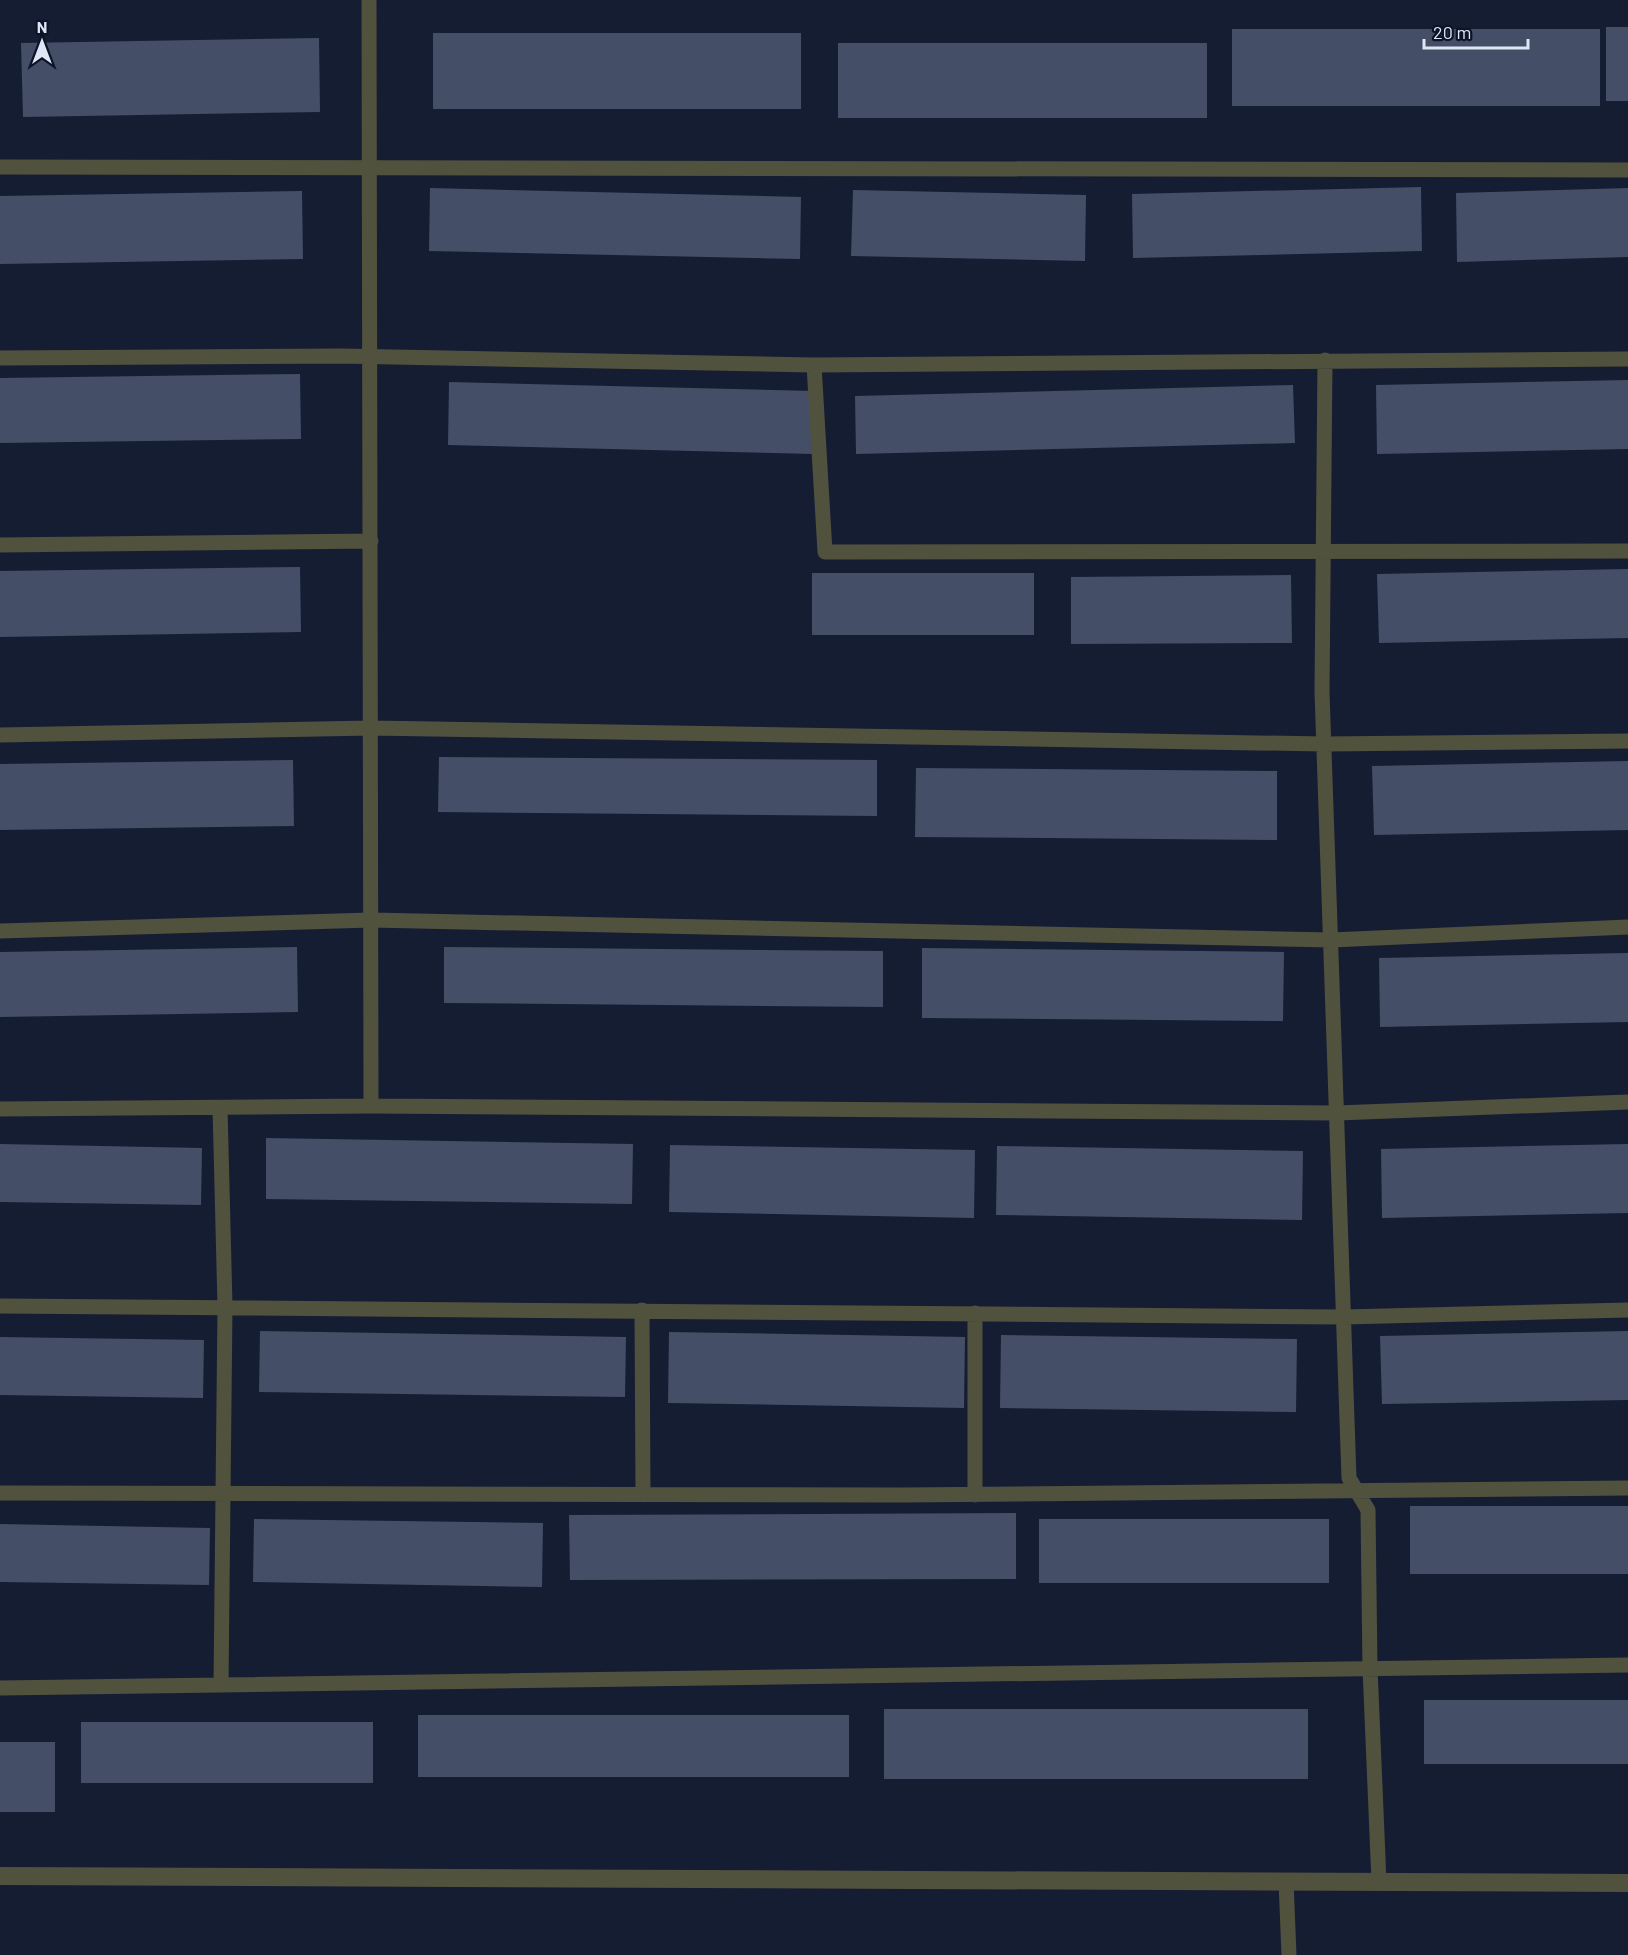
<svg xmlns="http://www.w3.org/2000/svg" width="1628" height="1955" font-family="Barlow,sans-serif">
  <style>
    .building { fill: #444e67 }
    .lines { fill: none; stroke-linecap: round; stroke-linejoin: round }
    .lane { stroke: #51523d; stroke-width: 15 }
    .street { stroke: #51523d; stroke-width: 18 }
  </style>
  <rect width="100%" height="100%" fill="#151d33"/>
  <path class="building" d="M1606 27H1628V101H1606Z
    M1232 29H1600V106H1232Z
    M433 33H801V109H433Z
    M319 38 320 112 23 117 21 43Z
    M838 43H1207V118H838Z
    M1421 187 1422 251 1133 258 1132 194Z
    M430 188 801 197 800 259 429 251Z
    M1628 188V257L1457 262 1456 193Z
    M853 190 1086 195 1085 261 851 256Z
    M302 191 303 259 0 264V196Z
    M300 374 301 439 0 443V378Z
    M1628 380V449L1377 454 1376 385Z
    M449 382 814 391 813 454 448 445Z
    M1293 385 1295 443 856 454 855 396Z
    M300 567 301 632 0 637V571Z
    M1628 569V638L1379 643 1377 574Z
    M812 573H1034V635H812Z
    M1291 575 1292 643 1071 644V577Z
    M439 757 877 760V816L438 812Z
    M293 760 294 826 0 830V764Z
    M1628 761V830L1374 835 1372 766Z
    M916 768 1277 771V840L915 837Z
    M297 947 298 1012 0 1017V952Z
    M444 947 883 951V1007L444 1003Z
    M922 948 1284 952 1283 1021 922 1018Z
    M1628 953V1022L1380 1027 1379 958Z
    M266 1138 633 1144 632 1204 266 1199Z
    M0 1144 202 1148 201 1205 0 1202Z
    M1628 1144V1213L1382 1218 1381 1149Z
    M670 1145 975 1150 974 1218 669 1212Z
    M997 1146 1303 1151 1302 1220 996 1215Z
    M260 1331 626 1337 625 1397 259 1392Z
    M1628 1331V1400L1382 1404 1380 1336Z
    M669 1332 965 1337 964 1408 668 1403Z
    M1001 1335 1297 1339 1296 1412 1000 1408Z
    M0 1337 204 1340 203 1398 0 1395Z
    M1410 1506H1628V1574H1410Z
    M1016 1513V1579L570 1580 569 1515Z
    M254 1519 543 1523 542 1587 253 1582Z
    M1039 1519H1329V1583H1039Z
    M0 1524 210 1528 209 1585 0 1582Z
    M1424 1700H1628V1764H1424Z
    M884 1709H1308V1779H884Z
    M418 1715H849V1777H418Z
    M81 1722H373V1783H81Z
    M0 1742H55V1812H0Z"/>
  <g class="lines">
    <path class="lane" d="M369 0 371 1106
      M0 167 1628 170
      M0 358 341 356 814 365 1628 359
      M1325 360 1322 692 1349 1478 1368 1510 1370 1668 1379 1882
      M814 365 825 552 1628 551
      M0 545 371 541
      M0 735 371 728 1324 744 1628 741
      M0 931 371 920 1331 940 1628 927
      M220 1108 225 1306 221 1685
      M0 1109 371 1106 1337 1113 1628 1102
      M0 1306 1344 1317 1628 1310
      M642 1310 643 1495
      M975 1313V1495
      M0 1493 903 1495 1628 1488
      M0 1688 1628 1665
      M1286 1881 1289 1955"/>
    <path class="street" d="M0 1876 1628 1883"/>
  </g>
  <g transform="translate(42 42)" stroke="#0c1429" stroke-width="4.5" paint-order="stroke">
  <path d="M0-4.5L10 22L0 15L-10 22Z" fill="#dfe6f5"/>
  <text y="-9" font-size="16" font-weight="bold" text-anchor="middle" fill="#dfe6f5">N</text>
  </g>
  <path d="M1424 39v9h104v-9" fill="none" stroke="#dfe6f5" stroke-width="3"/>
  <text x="1433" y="39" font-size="18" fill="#dfe6f5" stroke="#0c1429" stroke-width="4.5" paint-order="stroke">20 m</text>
</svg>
